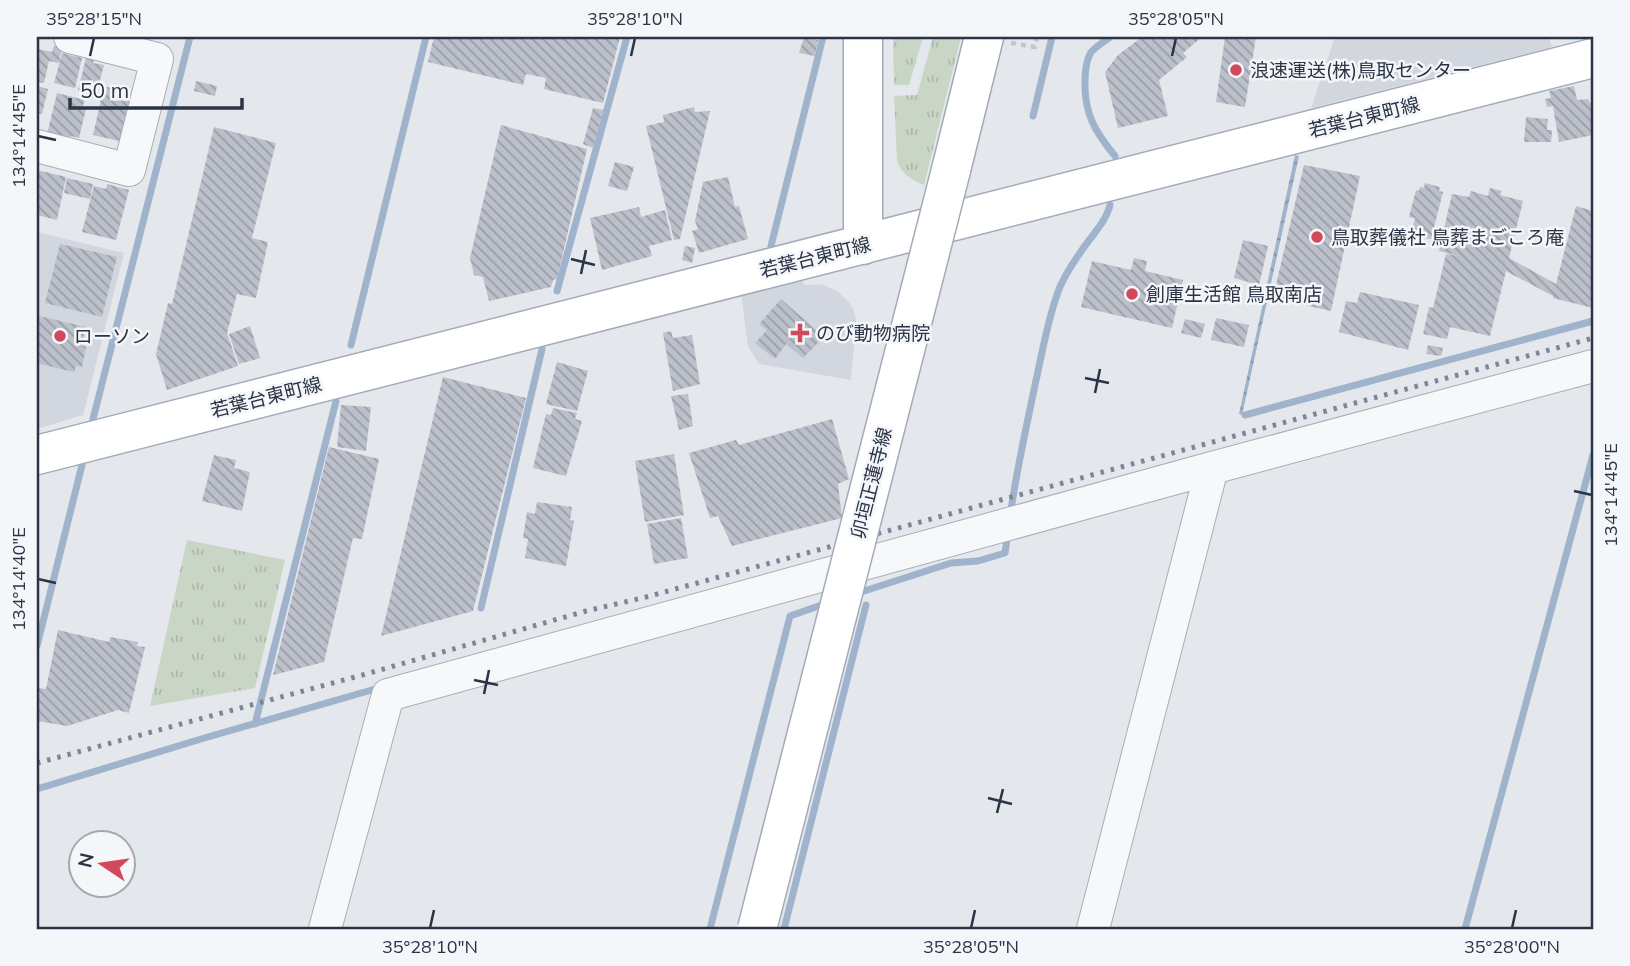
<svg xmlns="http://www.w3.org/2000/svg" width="1630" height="966" font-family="Mulish,'Noto Sans JP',sans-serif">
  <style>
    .built { fill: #d2d6de }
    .grass { fill: url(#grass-tufts) }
    .water { fill: url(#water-waves) }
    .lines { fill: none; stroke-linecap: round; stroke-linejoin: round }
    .stream { stroke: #9fb4cc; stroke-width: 7 }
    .building { fill: url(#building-back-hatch) }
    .minor-casing { stroke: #a9aeb7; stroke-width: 34 }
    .major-casing { stroke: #a3abb8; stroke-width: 41 }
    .path { stroke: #c2c5cb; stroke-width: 4.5; stroke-dasharray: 5 5; stroke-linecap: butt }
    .minor { stroke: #f7f8fa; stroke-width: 32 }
    .major { stroke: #fff; stroke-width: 38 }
    .rail { stroke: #7d8696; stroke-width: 5; stroke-dasharray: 3.5 7; stroke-linecap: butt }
    .major-bridge-casing { stroke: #a3abb8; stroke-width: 41; stroke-linecap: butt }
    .major-bridge { stroke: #fff; stroke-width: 38 }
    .ticks { fill: none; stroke: #2b3445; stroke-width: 2.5 }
    .poi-dot { fill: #d1495b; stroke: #f4f6f9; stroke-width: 2.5 }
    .labels { text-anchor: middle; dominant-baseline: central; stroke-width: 5; stroke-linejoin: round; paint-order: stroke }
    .poi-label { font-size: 19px; fill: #2b3445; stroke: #f4f6f9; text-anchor: start }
    .street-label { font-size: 19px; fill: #2b3445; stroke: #f4f6f9 }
    .neatline { fill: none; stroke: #2b3445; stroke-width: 2.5 }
    .ticks-label { font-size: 18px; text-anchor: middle; fill: #2b3445 }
  </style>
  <defs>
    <pattern id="grass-tufts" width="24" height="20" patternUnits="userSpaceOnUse" patternTransform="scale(1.75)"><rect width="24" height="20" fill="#c9d6c5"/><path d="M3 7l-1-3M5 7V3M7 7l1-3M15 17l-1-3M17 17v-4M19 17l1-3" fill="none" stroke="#adb8ab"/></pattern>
    <pattern id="water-waves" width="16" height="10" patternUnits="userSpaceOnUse" patternTransform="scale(1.75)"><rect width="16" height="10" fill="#9fb4cc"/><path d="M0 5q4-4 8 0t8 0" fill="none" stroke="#8293a7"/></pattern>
    <pattern id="building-back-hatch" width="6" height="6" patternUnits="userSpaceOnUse" patternTransform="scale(1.75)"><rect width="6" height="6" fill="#bbc0ca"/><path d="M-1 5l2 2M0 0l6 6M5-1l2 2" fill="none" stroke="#989da6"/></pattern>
  </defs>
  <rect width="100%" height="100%" fill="#e4e7ec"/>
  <path class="built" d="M1335 37H1549L1552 47 1311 108Z
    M37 232 124 253 83 415 37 429Z
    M800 277 805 285 821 284 837 291 849 302 854 311 856 321 851 380 759 364 748 346 741 293Z"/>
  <path class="grass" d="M893 37H921L922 41 909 85H894Z
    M933 37H961L924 185C911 180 900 173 897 160L894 96 917 95Z
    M187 540 285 560 255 688 150 706Z"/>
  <path class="water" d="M1295 155 1299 156 1242 415 1239 414Z"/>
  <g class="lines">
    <path class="stream" d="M1110 37C1104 42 1093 48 1090 54 1086 62 1085 73 1085 81 1084 113 1095 132 1115 156
      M1033 116 1052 37
      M771 246 823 37
      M557 291 627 37
      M351 345 426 37
      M1245 415 1593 321
      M91 427 190 37
      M1010 517C1016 472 1026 429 1035 385 1042 354 1047 322 1058 292 1063 277 1073 263 1082 250 1092 235 1106 222 1110 205
      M855 594 951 563 978 561 1005 553 1008 532
      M481 608 542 349
      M37 646 82 465
      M255 724 336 401
      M37 789 201 739 382 687
      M710 929 790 616 827 603
      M784 929 866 605
      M1465 929 1593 455"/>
  </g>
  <path class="building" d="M434 37H620L603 103 544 89 546 78 526 74 523 85 428 62Z
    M804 37 818 40 815 56 799 53Z
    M1142 37H1202L1183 53 1187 57 1159 80 1168 116 1118 128 1105 72 1118 55Z
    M1225 37H1256L1245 107 1216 102Z
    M54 46 62 47 59 63 49 61 44 83 37 82V49L52 52Z
    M62 53 82 58 75 88 54 83Z
    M86 58 94 59 93 63 104 65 96 95 78 90Z
    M196 81 217 86 215 96 194 91Z
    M37 86 48 89 42 114 37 113Z
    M104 86 134 94 123 142 93 135Z
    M1574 86 1577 100 1588 99 1590 103H1593V135L1559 142 1553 106 1547 107 1545 99 1551 98 1549 91Z
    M57 93 85 100 82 108 86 109 79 138 71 136 69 139 47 134Z
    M694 107 695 112 710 111 680 239 674 240 646 126 664 122 663 115Z
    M593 108 603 110 593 148 583 144Z
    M1526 117 1548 119 1547 130H1552L1551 142H1524Z
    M501 125 587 149 557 279 553 280 551 287 489 301 483 277 474 275 470 258Z
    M214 127 276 143 252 238 268 242 256 298 237 294 227 333 238 366 167 390 156 354 168 303 172 304Z
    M615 162 634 167 627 191 608 186Z
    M1304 165 1360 176 1331 311 1273 298Z
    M37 170 66 177 57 220 37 215Z
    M728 177 735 207 739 206 748 239 699 253 692 231 698 229 695 221 703 182Z
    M67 178 93 184 90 199 64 193Z
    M1425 183 1440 187 1439 191 1443 192 1431 239 1424 238V234L1412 231 1415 218 1409 217 1416 190 1419 191 1420 187 1424 188Z
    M107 184 129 190 116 240 82 232 94 186 106 189Z
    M1490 188 1502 191 1500 195 1523 201 1509 258 1556 284 1576 206 1593 211V308L1553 298V296L1506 271 1490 336 1450 327 1447 339 1423 334 1429 307 1433 308 1446 254 1459 256 1439 251 1452 194 1469 197 1471 191 1488 196Z
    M639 207 641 217 665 210 672 240 649 246 652 256 602 270 590 218Z
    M1243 240 1268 246 1259 285 1234 278Z
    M60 244 117 257 102 317 45 303Z
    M685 246 695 248 692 263 682 260Z
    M1134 258 1147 261 1145 271 1183 280 1172 328 1081 307 1092 261 1131 270Z
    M1360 292 1419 305 1408 350 1339 332 1346 301 1357 303Z
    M781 299 824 337 803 358 786 344 775 359 755 343 767 330 759 324Z
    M39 316 86 327 81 345 86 347 82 367 76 366 74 372 40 364 37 359V324Z
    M1216 318 1249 325 1244 347 1211 340Z
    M1185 319 1205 324 1201 338 1181 333Z
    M250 326 260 358 239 364 229 334Z
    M671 331 673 338 692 335 700 384 673 391 663 333Z
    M1428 345 1443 348 1441 356 1426 354Z
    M557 362 588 371 577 411 546 404Z
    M443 377 526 398 473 611 381 636Z
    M688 394 693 426 679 430 671 396Z
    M341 405 371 407 366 451 337 447Z
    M553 408 577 413 575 419 582 421 566 476 533 468 546 414 551 415Z
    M832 419 849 479 838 484 842 518 732 546 718 516 710 518 689 453 736 440 739 445Z
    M329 447 379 459 362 539 353 538 324 662 273 675Z
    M674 454 684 515 645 522 635 461Z
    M214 455 236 460 234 468 250 472 242 511 202 501Z
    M537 502 572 507 570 520 574 521 566 566 525 558 528 539 523 538 527 512 535 514Z
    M681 518 688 558 654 564 647 524Z
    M58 630 109 642 110 637 138 642 137 646 145 647 129 713 118 710 67 726 37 721 39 708 37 707V699L39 688 46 689Z"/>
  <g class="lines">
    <g class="minor-casing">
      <path id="minor" d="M37 146 129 170 157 59 70 37
        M325 929 388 695 1212 468 1593 366
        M1093 929 1212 468"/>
    </g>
    <g class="major-casing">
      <path id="major" d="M863 37V245
        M951 170 984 37
        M37 455 1593 58"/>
    </g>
    <path class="path" d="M1011 43 1035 47 1037 37"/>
    <use href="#minor" class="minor"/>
    <use href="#major" class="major"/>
    <path class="rail" d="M37 763 366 674 586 611 646 597 1593 338"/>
    <g class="major-bridge-casing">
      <path id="major-bridge" d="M757 929 951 170"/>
    </g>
    <use href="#major-bridge" class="major-bridge"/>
  </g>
  <path class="ticks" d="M90 56 94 38M631 56 635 38M1172 56 1176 38M38 136 56 140M571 259 595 265M581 274 586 250M1085 378 1109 383M1095 393 1100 369M1574 491 1592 495M38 579 56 583M474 680 498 685M484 694 489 670M988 798 1012 804M997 813 1003 789M430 928 434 910M971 928 975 910M1512 928 1516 910"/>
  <g class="poi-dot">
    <circle cx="1236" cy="70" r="7"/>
    <circle cx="1317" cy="237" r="7"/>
    <circle cx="1132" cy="294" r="7"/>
    <path d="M796.5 322.5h7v7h7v7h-7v7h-7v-7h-7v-7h7z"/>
    <circle cx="60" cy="336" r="7"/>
  </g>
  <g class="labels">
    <g class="poi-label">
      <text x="1250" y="70">浪速運送(株)鳥取センター</text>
      <text x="1331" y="237">鳥取葬儀社 鳥葬まごころ庵</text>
      <text x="1146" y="294">創庫生活館 鳥取南店</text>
      <text x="816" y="333">のび動物病院</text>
      <text x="74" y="336">ローソン</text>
    </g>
    <g class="street-label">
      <text transform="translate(1364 117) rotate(-14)">若葉台東町線</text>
      <text transform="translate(815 257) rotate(-14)">若葉台東町線</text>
      <text transform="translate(266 397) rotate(-14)">若葉台東町線</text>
      <text transform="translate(871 483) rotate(-76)">卯垣正蓮寺線</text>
    </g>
  </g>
  <rect width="1630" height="966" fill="none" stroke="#f4f6f9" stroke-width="77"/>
  <g transform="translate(102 864) rotate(283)"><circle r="33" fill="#f4f6f9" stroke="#a4a8b1" stroke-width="2"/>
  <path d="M0-5L12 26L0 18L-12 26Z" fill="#d1495b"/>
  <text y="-10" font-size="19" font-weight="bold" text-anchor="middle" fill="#2b3445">N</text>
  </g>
  <path d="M70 98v10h172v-10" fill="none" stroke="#2b3445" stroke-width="3.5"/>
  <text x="80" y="98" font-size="21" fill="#2b3445" stroke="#f4f6f9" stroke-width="5" paint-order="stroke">50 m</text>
  <rect x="38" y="38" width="1554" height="890" class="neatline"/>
  <g class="ticks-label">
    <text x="94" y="25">35°28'15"N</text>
    <text x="635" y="25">35°28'10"N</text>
    <text x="1176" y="25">35°28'05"N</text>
    <text transform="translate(19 136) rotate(-90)" y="6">134°14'45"E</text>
    <text transform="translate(1611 495) rotate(-90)" y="6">134°14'45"E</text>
    <text transform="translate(19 579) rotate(-90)" y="6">134°14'40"E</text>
    <text x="430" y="953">35°28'10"N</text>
    <text x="971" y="953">35°28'05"N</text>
    <text x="1512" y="953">35°28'00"N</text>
  </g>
</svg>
